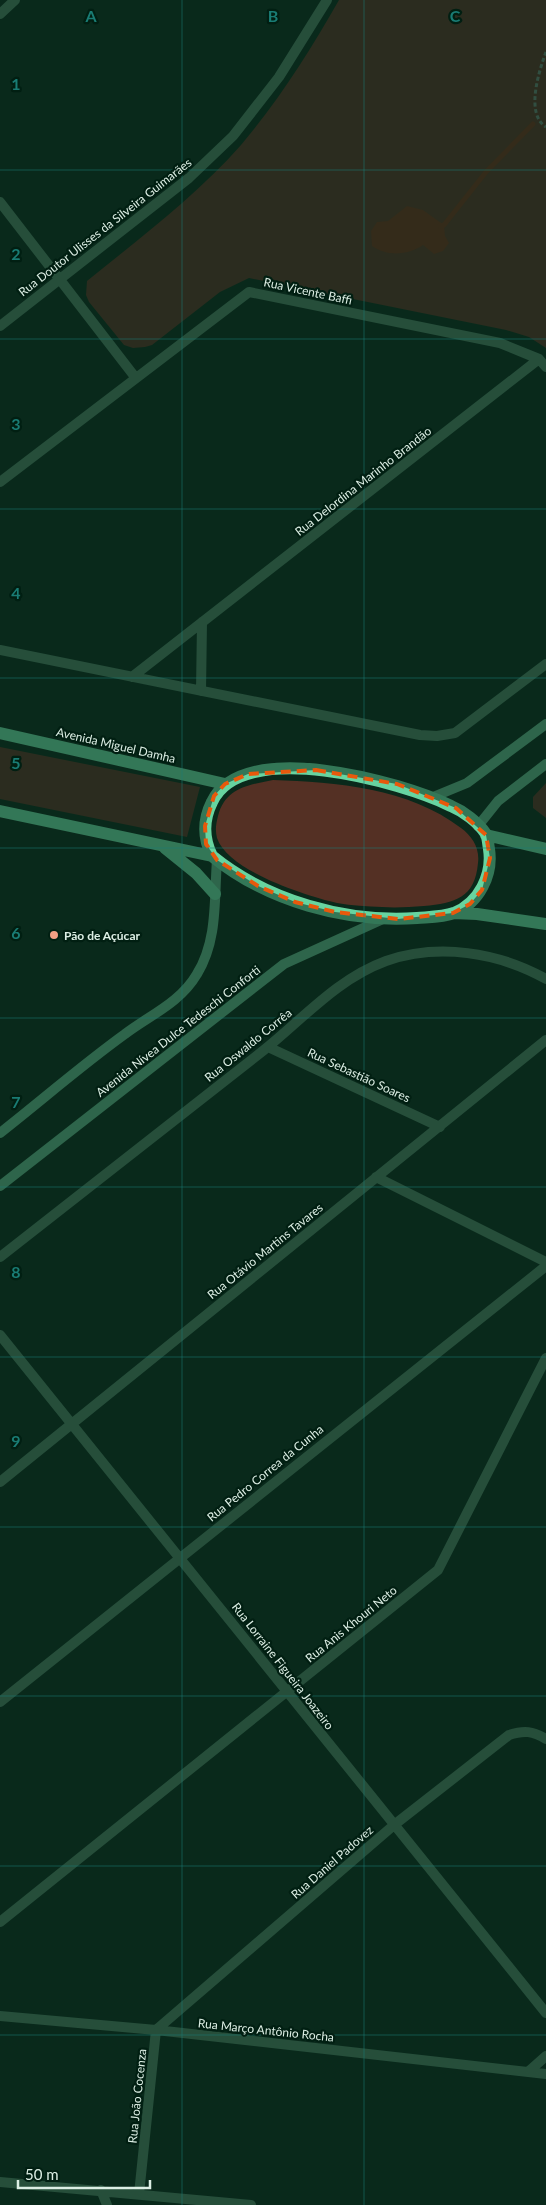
<svg xmlns="http://www.w3.org/2000/svg" width="546" height="2205" font-family="Lato,sans-serif">
  <style>
    .green { fill: #543024 }
    .water { fill: #682e1a }
    .lines { fill: none; stroke-linecap: round; stroke-linejoin: round }
    .stream { stroke: #682e1a; stroke-width: 5 }
    .path { stroke: #627b6f; stroke-width: 3; stroke-dasharray: 4 2.5; stroke-linecap: butt }
    .street { stroke: #497a61; stroke-width: 10 }
    .secondary { stroke: #5bad85; stroke-width: 10 }
    .primary { stroke: #67d4a0; stroke-width: 12 }
    .marked { fill: none; stroke: #e8590c; stroke-width: 4; stroke-dasharray: 10 6; stroke-linejoin: round }
    .grid { fill: none; stroke: #197c74; stroke-width: 1; stroke-opacity: 0.55 }
    .poi-dot { fill: #f39f84; stroke: #011f12; stroke-width: 2 }
    .labels { text-anchor: middle; dominant-baseline: central; stroke-width: 4.5; stroke-linejoin: round; paint-order: stroke }
    .street-label { font-size: 12px; fill: #dceee4; stroke: #011f12 }
    .poi-label { font-size: 12px; font-weight: bold; fill: #dceee4; stroke: #011f12; text-anchor: start }
    .grid-label { font-size: 16px; text-anchor: middle; font-weight: bold; fill: #197c74; stroke: #011f12; stroke-width: 4.5; stroke-linejoin: round; paint-order: stroke }
  </style>
  <rect width="100%" height="100%" fill="#0a291b"/>
  <path class="green" d="M339 0H546V348L529 337 506 330 249 278 220 292 152 345 145 347 133 348 124 345 89 302 86 295 87 281C140 238 196 196 241 145 279 100 310 51 339 0Z
    M0 747 200 787 187 837 0 799Z
    M273 780C336 782 409 788 461 828 472 836 480 848 478 863 475 898 455 903 424 906 410 907 396 908 382 907 367 906 352 906 337 903 306 896 228 871 217 838 215 830 216 824 218 816 225 788 248 785 273 780Z
    M546 783V818L533 808V797Z"/>
  <path class="water" d="M407 206 423 210 444 225 445 236 449 243 443 251 434 254 423 245C409 255 387 257 372 246L371 231 377 222 388 221Z"/>
  <g class="lines">
    <path class="stream" d="M440 226 444 225 486 172 533 124"/>
    <path class="path" d="M546 52C539 71 525 114 546 127"/>
    <path class="street" d="M0 14 15 0
      M0 202 135 377
      M0 326 189 178 233 136 279 77 327 0
      M0 482 249 292 500 343 539 359 546 367
      M0 650 420 735 437 736 455 733 546 664
      M132 677 539 359
      M201 691 202 622
      M268 1047 440 1127
      M376 1177 546 1262
      M0 1257C88 1188 176 1119 264 1050 304 1018 337 979 386 961 438 943 498 952 546 979
      M0 1335 546 2013
      M0 1482 546 1040
      M0 1702 546 1266
      M0 1922 438 1570 546 1358
      M0 2016 156 2030 546 2074
      M528 2072 546 2056
      M0 2182 251 2205
      M101 2190 107 2205
      M139 2194 156 2030 394 1825 509 1735C524 1730 533 1731 546 1739"/>
    <path class="secondary" d="M433 797 467 783 546 724
      M478 826 498 801 546 764
      M0 1133C42 1100 82 1065 125 1034 150 1015 180 1003 197 974 218 940 214 899 217 860
      M0 1186 284 964 383 919"/>
    <path class="primary" d="M0 733 225 784
      M0 811 212 856C267 901 346 923 417 918 428 917 443 917 454 913 479 903 493 875 489 849 488 844 488 838 486 834 478 822 463 811 451 806 402 782 242 737 212 802 203 820 203 838 212 856
      M486 835 546 849
      M165 848 196 873 215 894
      M453 913 477 914 546 924"/>
  </g>
  <path d="M0 0H546V2205H0ZM316 770 397 784 456 808 486 835 490 858 482 890 470 904 453 913 398 919 335 912 295 902 258 886 217 860 206 844 205 826 214 796 225 784 248 774Z" fill="#0a291b" fill-opacity=".55" fill-rule="evenodd"/>
  <path class="marked" d="M316 770 397 784 456 808 486 835 490 858 482 890 470 904 453 913 398 919 335 912 295 902 258 886 217 860 206 844 205 826 214 796 225 784 248 774Z"/>
  <path class="grid" d="M182 0V2205M364 0V2205M0 170H546M0 339H546M0 509H546M0 678H546M0 848H546M0 1018H546M0 1187H546M0 1357H546M0 1527H546M0 1696H546M0 1866H546M0 2035H546"/>
  <circle class="poi-dot" cx="54" cy="935" r="5"/>
  <g class="labels">
    <g class="street-label">
      <text transform="translate(105 227) rotate(-38)">Rua Doutor Ulisses da Silveira Guimarães</text>
      <text transform="translate(308 291) rotate(12)">Rua Vicente Baffi</text>
      <text transform="translate(363 481) rotate(-38)">Rua Delordina Marinho Brandão</text>
      <text transform="translate(116 745) rotate(13)">Avenida Miguel Damha</text>
      <text transform="translate(178 1031) rotate(-38)">Avenida Nívea Dulce Tedeschi Conforti</text>
      <text transform="translate(248 1045) rotate(-39)">Rua Oswaldo Corrêa</text>
      <text transform="translate(359 1075) rotate(25)">Rua Sebastião Soares</text>
      <text transform="translate(265 1251) rotate(-39)">Rua Otávio Martins Tavares</text>
      <text transform="translate(265 1473) rotate(-39)">Rua Pedro Correa da Cunha</text>
      <text transform="translate(351 1624) rotate(-39)">Rua Anis Khouri Neto</text>
      <text transform="translate(283 1666) rotate(52)">Rua Lorraine Figueira Joazeiro</text>
      <text transform="translate(332 1862) rotate(-41)">Rua Daniel Padovez</text>
      <text transform="translate(266 2030) rotate(6)">Rua Março Antônio Rocha</text>
      <text transform="translate(137 2096) rotate(-84)">Rua João Cocenza</text>
    </g>
    <g class="poi-label">
      <text x="64" y="935">Pão de Açúcar</text>
    </g>
  </g>
  <g class="grid-label">
    <text x="91" y="22">A</text>
    <text x="273" y="22">B</text>
    <text x="455" y="22">C</text>
    <text x="16" y="90">1</text>
    <text x="16" y="260">2</text>
    <text x="16" y="430">3</text>
    <text x="16" y="599">4</text>
    <text x="16" y="769">5</text>
    <text x="16" y="939">6</text>
    <text x="16" y="1108">7</text>
    <text x="16" y="1278">8</text>
    <text x="16" y="1447">9</text>
  </g>
  <path d="M18 2180v8h132v-8" fill="none" stroke="#dceee4" stroke-width="2.5"/>
  <text x="25" y="2180" font-size="15" fill="#dceee4" stroke="#011f12" stroke-width="4" paint-order="stroke">50 m</text>
</svg>
